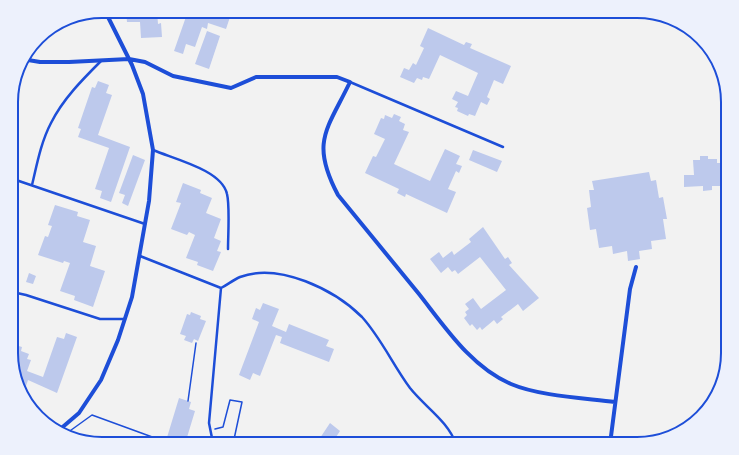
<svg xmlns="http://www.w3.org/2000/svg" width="739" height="455" font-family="'Archivo Narrow',sans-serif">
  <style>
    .building { fill: #bdc9ec }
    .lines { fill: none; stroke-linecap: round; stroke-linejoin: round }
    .path { stroke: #1d4ed8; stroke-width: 1.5 }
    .service { stroke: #1d4ed8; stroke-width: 2.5 }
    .minor { stroke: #1d4ed8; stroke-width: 4 }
    .rim { fill: none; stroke: #1d4ed8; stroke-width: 2 }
  </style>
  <rect width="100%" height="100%" fill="#f2f2f2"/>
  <path class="building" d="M126 11H157L158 24 161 23 162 37 141 38 140 22H127Z
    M188 11H202L201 13 210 16 212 11H232L226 29 208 23 207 29 202 27 195 47 186 44 183 54 174 51Z
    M428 28 464 45 466 42 472 44 470 48 511 66 503 84 494 80 487 97 490 99 487 105 481 102 475 116 469 114 468 116 457 111 458 108 455 107 458 102 452 99 456 91 468 96 478 73 440 55 429 79 423 77 422 80 417 78 414 83 400 77 404 68 409 70 413 63 416 65 424 48 420 46Z
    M207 31 220 36 209 69 195 64Z
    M98 81 109 85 106 93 112 95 98 135 130 147 111 202 100 198 102 191 95 189 109 148 78 137 81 129 78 128 92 87 95 88Z
    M394 114 401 117 399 121 405 124 403 130 409 132 394 164 430 181 445 149 460 156 456 164 462 166 459 173 456 171 448 189 456 192 447 213 406 194 405 197 397 193 399 189 365 173 373 156 376 157 385 139 374 134 381 118 384 119 385 115 392 118Z
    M473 150 502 161 497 172 469 160Z
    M133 155 145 160 128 206 122 203 125 195 119 193Z
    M700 156H708V159H717V163H721V166H724V174H728V186H712V190L703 191V186L684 187V175H694L693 160H700Z
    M649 172 651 181 656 180 659 198 663 197 667 219H663L666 239 651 241 652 249 639 251 640 259 628 261 627 251 613 254 612 246 599 248 596 229 590 230 587 208 591 207 589 190H594L592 181Z
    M183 183 201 190 200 193 212 198 206 213 221 219 214 238 221 241 217 251 221 252 213 271 197 265 198 262 186 258 195 235 189 232 187 235 171 229 181 203 176 202Z
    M55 205 78 212 77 216 90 220 83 242 96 246 90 266 105 271 93 307 74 300 75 296 60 291 70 263 64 261 63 263 38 255 45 236 48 237 52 226 48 225Z
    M483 227 505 259 508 257 512 263 509 265 539 298 523 311 518 304 501 317 503 319 497 324 494 320 482 330 480 327 477 330 472 324 470 326 464 318 467 315 465 312 469 309 465 304 473 298 481 309 506 290 480 257 458 274 455 270 452 272 448 267 441 273 430 259 439 252 443 258 452 251 454 255 471 242 469 239Z
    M12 254H14L13 257 16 258 12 268Z
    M29 273 36 276 33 284 26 282Z
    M263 303 279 309 272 326 286 332 289 324 329 340 326 346 334 349 329 362 280 343 282 337 276 335 260 376 253 373 250 380 239 375 259 322 252 319 256 308 260 310Z
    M191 312 201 316 200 319 206 321 198 341 194 339 192 343 184 340 186 336 180 334 187 314 190 315Z
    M66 333 77 337 57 393 28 380 23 395 12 365 14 352H12V344L22 347 21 351 29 354 27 359 31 360 27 371 43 377 57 337 64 339Z
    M179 398 191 402 189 409 195 411 185 444H165Z
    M330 423 340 431 336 437 343 442 341 444H316Z
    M198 439 210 444H196Z"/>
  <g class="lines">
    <path class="path" d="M188 401 196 343
      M215 429 223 427 230 400 242 402 233 444
      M67 433 92 415 155 438"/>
    <path class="service" d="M350 82 503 147
      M153 150C174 159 222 170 227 194 230 206 228 236 228 249
      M16 180 145 224
      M32 185C37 164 41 142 51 123 63 99 82 80 101 61
      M140 256 221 288
      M221 288C227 285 233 280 240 277 279 262 335 290 362 317 381 338 393 365 410 388 425 407 448 421 456 444
      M12 295 17 293 26 295 100 319H125
      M212 438 209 423 221 288"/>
    <path class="minor" d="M22 59 40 62H69L129 59 145 62 173 76 231 88 256 77H337L350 82C327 130 310 142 338 195 365 228 392 261 419 294 445 327 471 367 511 384 539 396 584 398 615 402
      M58 431 79 413 101 380 118 340 132 297 149 201 153 150 143 94 132 65 105 11
      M610 444 630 289 636 267"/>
  </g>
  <path d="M0 0H739V455H0ZM102 18H637A84 84 0 0 1 721 102V353A84 84 0 0 1 637 437H102A84 84 0 0 1 18 353V102A84 84 0 0 1 102 18Z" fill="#edf1fc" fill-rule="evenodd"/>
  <path class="rim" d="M102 18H637A84 84 0 0 1 721 102V353A84 84 0 0 1 637 437H102A84 84 0 0 1 18 353V102A84 84 0 0 1 102 18Z"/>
</svg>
